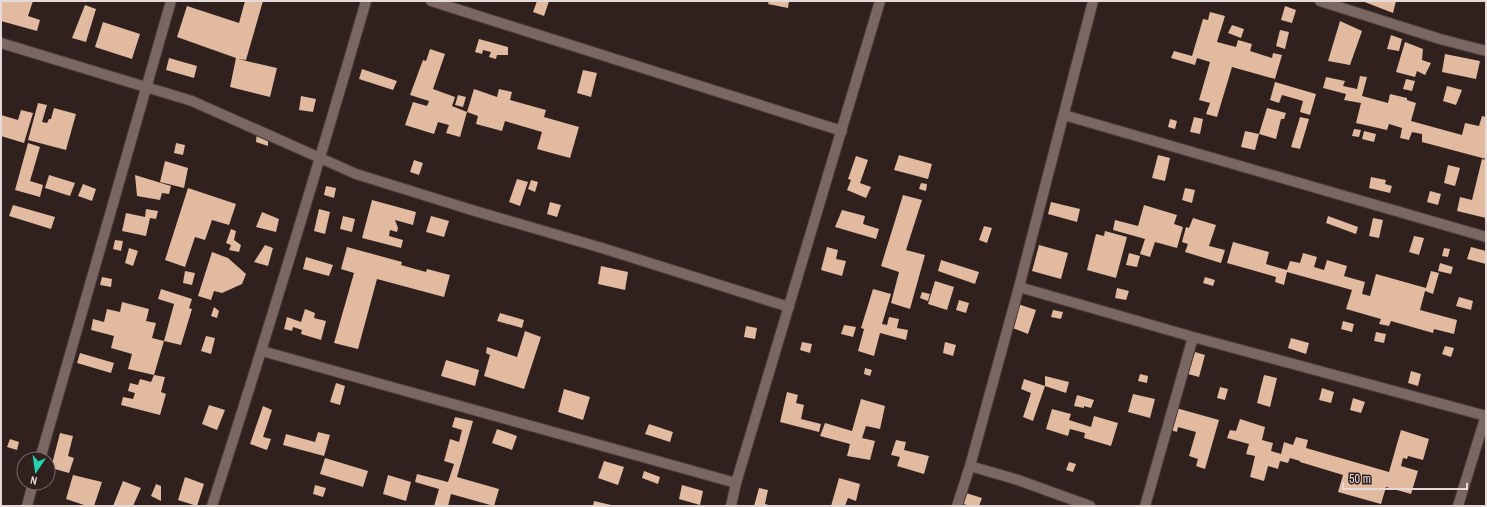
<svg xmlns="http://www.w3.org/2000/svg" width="1487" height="507" font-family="'Archivo Narrow',sans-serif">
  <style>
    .building { fill: #e1ba9f }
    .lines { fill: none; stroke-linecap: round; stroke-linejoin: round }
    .minor-casing { stroke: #493b3a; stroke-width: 12 }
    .minor { stroke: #7a6663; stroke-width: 10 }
  </style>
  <rect width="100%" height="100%" fill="#30201e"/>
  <path class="building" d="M1 1H33L28 16 40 20 37 31 1 21Z
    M245 1H263L246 60 238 59 277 68 270 97 230 87 236 58 177 37 187 6 239 23Z
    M537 1H549L544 16 533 12Z
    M769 1H789L788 8 768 4Z
    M1362 1H1396L1393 13Z
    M85 5 96 9 86 42 72 38Z
    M1285 6 1296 10 1292 23 1281 20Z
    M1210 12 1225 16 1217 42 1236 47 1238 40 1252 44 1250 51 1272 58 1273 53 1282 55 1275 79 1232 67 1217 117 1206 114 1210 103 1199 100 1210 62 1197 58 1195 65 1171 58 1174 51 1192 56 1203 19 1208 20Z
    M1340 21 1362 31 1350 65 1328 61Z
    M103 22 140 34 132 59 95 47Z
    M1232 25 1244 29 1241 38 1228 33Z
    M1280 30 1289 32 1285 49 1276 46Z
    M1391 35 1402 39 1399 51 1387 49Z
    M479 39 508 47V55H497L496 59 489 57 491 52 483 50 482 54 475 52Z
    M1405 42 1423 49 1422 60 1431 63 1425 75 1417 71 1415 77 1396 72Z
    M430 49 445 54 433 89 455 97 452 106 467 112 460 137 446 133 449 125 438 122 434 134 405 125 413 102 427 106 429 101 410 95 423 60 426 61Z
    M1445 54 1480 61 1476 79 1442 72Z
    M169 58 197 66 194 78 166 70Z
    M362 69 397 81 393 90 359 79Z
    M583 70 597 73 591 97 577 93Z
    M1360 76 1367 77 1362 96 1388 103 1390 94 1407 98V100L1416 103 1411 121 1462 135 1465 123 1479 126 1482 116 1486 117V159L1422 142V134L1412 132 1409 140 1400 138 1402 128 1389 124 1387 130 1356 123 1361 103 1344 100 1346 94 1323 88 1326 77 1345 81 1343 86 1357 89Z
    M1406 79 1415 81 1412 91 1403 89Z
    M1275 82 1316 94 1310 115 1300 112 1303 101 1282 95 1279 103 1270 100Z
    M1447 86 1462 90 1456 105 1443 101Z
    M474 89 497 97 499 89 512 92 510 100 546 110 544 117 579 127 570 158 537 149 542 132 505 121 502 131 476 124 478 116 467 112Z
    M458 95 466 97 463 107 455 105Z
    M301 96 316 99 313 112 299 110Z
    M38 103 47 105 42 122 47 123 49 119H51L54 108 76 114 66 150 28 140Z
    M1267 108 1286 113 1284 119H1281L1276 139 1259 134Z
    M21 110 33 113 24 143 1 136V115L18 120Z
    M1194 117 1203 119 1200 134 1190 132Z
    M1300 117 1309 119 1300 149 1291 147Z
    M1170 119 1177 121 1175 129 1168 127Z
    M1354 129 1361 130 1359 137 1352 136Z
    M1245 131 1259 134 1255 150 1241 147Z
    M1364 131 1376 134 1374 142 1362 139Z
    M257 132 268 137V146L256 142Z
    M28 143 40 147 30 181 43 185 40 197 15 190Z
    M176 143 185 145 183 155 174 153Z
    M899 155 932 164 928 179 894 170Z
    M1158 155 1170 158 1165 181 1152 178Z
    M856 156 868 160 860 183 871 187 866 198 847 190 851 180 848 179Z
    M1482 159 1486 160V218L1457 211 1460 197 1472 200Z
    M414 160 423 163 419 175 410 172Z
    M165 161 188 168 184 188 160 182Z
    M1448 165 1460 168 1455 186 1444 183Z
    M49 175 75 183 70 196 45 188Z
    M135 175 171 186 169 194 162 193 160 200 137 196Z
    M1371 177 1386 180 1385 184 1392 186 1390 193 1369 188Z
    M517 179 528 182 520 206 509 202Z
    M531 180 538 182 535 192 528 189Z
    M921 183 927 184 926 191 919 189Z
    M83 184 96 189 92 201 78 196Z
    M326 186 336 188 334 198 324 195Z
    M188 188 236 204 229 225 212 220 205 240 195 237 185 267 165 260Z
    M1185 188 1195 190 1192 203 1182 200Z
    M1430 191 1441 194 1438 205 1427 202Z
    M903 195 922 200 906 250 925 255 910 309 891 303 899 272 881 266Z
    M372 200 416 212 413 225 395 220 398 228 397 232 390 230 389 236 403 240 401 248 362 238Z
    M550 202 561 205 557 217 547 214Z
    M1051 202 1080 209 1077 222 1048 214Z
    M13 205 55 217 51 229 9 216Z
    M1144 205 1177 215 1174 224 1183 227 1177 248 1155 242 1150 257 1140 254 1145 239 1113 230 1115 220 1138 226Z
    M146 209 158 211 156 219 150 218 146 236 122 231 126 213 145 217Z
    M319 209 330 212 325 234 314 231Z
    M842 210 865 216 863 224 879 229 876 239 835 227Z
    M262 212 279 219 276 232 256 227Z
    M343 216 355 219 352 232 340 229Z
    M431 216 449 221 444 237 426 232Z
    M1328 216 1358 227 1356 234 1326 223Z
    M1193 218 1216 225 1209 246 1225 250 1221 263 1185 252 1188 244 1182 242 1186 227 1189 228Z
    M1373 218 1383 220 1379 238 1369 236Z
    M984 226 992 228 987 243 979 240Z
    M231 229 236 231 234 240 241 245 239 252 229 250 231 245 226 243Z
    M1105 231 1127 237 1116 278 1087 270 1096 234 1104 236Z
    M1414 236 1424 238 1419 255 1409 252Z
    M115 240 123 241 121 251 113 249Z
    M1233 242 1269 252 1266 264 1287 270 1290 261 1300 263 1303 253 1317 257 1314 267 1324 270 1327 260 1347 266 1344 276 1365 282 1362 294 1370 296 1376 274 1426 288 1431 271 1439 273 1433 294 1425 291 1420 310 1457 320 1454 334 1434 329 1433 333 1391 321 1389 326 1379 324 1381 319 1346 309 1352 290 1287 272 1284 285 1275 282 1276 277 1227 263Z
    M265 245 273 248 268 266 254 262Z
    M1039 245 1068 253 1061 279 1032 271Z
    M347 247 402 262 401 265 426 272 427 269 450 275 444 297 377 279 358 349 334 343 354 273 341 269Z
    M827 247 838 250 836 259 846 261 842 276 821 270Z
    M1471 247 1486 251V264L1467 259Z
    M129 248 138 251 133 266 125 263Z
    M1444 248 1450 249 1448 257 1442 256Z
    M212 252 228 258 246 274 242 284 222 293 214 291 211 300 198 296Z
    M1129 253 1140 256 1137 267 1126 265Z
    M306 257 333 265 329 276 303 269Z
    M941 260 979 272 975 284 938 271Z
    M1440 263 1453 267 1451 274 1438 271Z
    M601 266 628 272 625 290 598 284Z
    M185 271 195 273 192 285 183 283Z
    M102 277 112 279 111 287 100 285Z
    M1205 277 1215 280 1213 286 1203 283Z
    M935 281 954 287 947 310 928 304Z
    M1117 288 1129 291 1126 300 1115 298Z
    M161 289 192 299 189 308 192 309 181 345 164 341 174 304 158 299Z
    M873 289 891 294 882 324 887 325 889 317 899 319 897 328 908 330 906 340 880 333 874 356 858 351 864 329 861 328Z
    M922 292 930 294 928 301 920 298Z
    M1459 297 1473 301 1471 310 1456 306Z
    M959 300 969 303 966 313 956 310Z
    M122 302 149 309 146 321 156 323 152 338 164 341 154 375 128 369 132 354 111 348 114 336 91 330 93 319 104 322 107 309 120 312Z
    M1018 304 1036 310 1028 334 1010 327Z
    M214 307 219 311 217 318 211 316Z
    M305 309 315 313 314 318 326 321 321 340 301 334 302 330 293 327 292 331 284 329 287 317 301 322Z
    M1053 310 1063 312 1061 319 1051 317Z
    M500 313 524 320 522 328 497 321Z
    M1343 321 1354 324 1352 332 1341 329Z
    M844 325 856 327 853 337 841 334Z
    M746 326 757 328 755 339 744 337Z
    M525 331 541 337 524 389 484 376 490 355 486 353 487 347 517 357Z
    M1376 332 1386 334 1384 343 1374 341Z
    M206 336 215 338 211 354 201 351Z
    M1291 338 1309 343 1306 354 1288 348Z
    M802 342 812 344 810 353 800 350Z
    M945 342 956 345 953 356 943 353Z
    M1445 346 1454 348 1451 357 1442 354Z
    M1195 352 1205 355 1199 377 1188 374Z
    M80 353 114 363 111 373 77 363Z
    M446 360 479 370 475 386 441 376Z
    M865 368 872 370 870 376 864 374Z
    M1411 371 1421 374 1418 386 1408 383Z
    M1140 374 1148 376 1147 383 1138 381Z
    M154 375 165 377 161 392 166 394 160 415 121 405 123 397 133 399 135 393 128 391 130 383 138 385 140 379 151 382Z
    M1264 375 1277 378 1270 407 1257 403Z
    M1045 376 1069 382 1066 393 1045 386 1033 421 1023 417 1031 393 1021 389 1024 379 1045 386Z
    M336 383 345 386 340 405 330 402Z
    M1220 387 1228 389 1225 400 1217 398Z
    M1322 388 1334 392 1331 403 1319 400Z
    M564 389 590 397 583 420 558 412Z
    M787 392 798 395 796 403 804 405 801 419 821 424 819 432 780 422Z
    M1133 394 1155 399 1150 418 1128 412Z
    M1077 395 1094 400 1091 408 1084 406V408L1074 406Z
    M1353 398 1365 402 1361 413 1350 410Z
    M861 399 885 406 880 429 866 426 862 438 875 441 870 460 847 456 850 444 820 436 825 423 852 431Z
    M209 405 225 410 217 430 202 424Z
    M263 406 272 410 263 437 271 439 267 450 250 444Z
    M1176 408 1219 420 1205 469 1196 466 1198 459 1189 456 1196 432 1178 427 1177 432 1170 430Z
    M1052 409 1071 414 1069 420 1091 427 1094 416 1118 423 1111 446 1084 438 1085 433 1070 429 1068 436 1046 429Z
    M455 417 473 421 457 477 499 489 494 506 451 494 448 506H434L439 489 415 482 417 474 448 482 454 464 444 461 450 439 459 442 462 430 452 427Z
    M1240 419 1265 427 1262 440 1273 443 1271 451 1281 454 1284 442 1293 445 1296 437 1308 440 1306 448 1389 472 1401 430 1429 439 1423 460 1408 456 1407 459 1403 458 1401 466 1418 471 1411 494 1386 487 1381 504 1338 492 1343 475 1300 462V461L1290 458 1288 463 1280 461 1278 469 1268 466 1264 481 1250 477 1255 456 1246 454 1249 444 1227 438 1230 430 1236 431Z
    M649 424 673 432 670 442 645 434Z
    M497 429 517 436 512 450 492 443Z
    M318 432 330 435 324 456 283 445 286 434 315 442Z
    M60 433 73 436 68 456 74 458 69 473 51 468Z
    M10 439 19 442 17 450 7 447Z
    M896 440 906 442 904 450 929 456 924 474 897 466 900 457 891 455Z
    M325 458 368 471 363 487 320 474Z
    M604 461 624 467 618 485 598 478Z
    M1069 462 1076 464 1073 472 1066 470Z
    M644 471 660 477 658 484 642 478Z
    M73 475 102 482 94 506H87L66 499Z
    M388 475 411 482 406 501 383 494Z
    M185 477 204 484 197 506 178 500Z
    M839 478 860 484 856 501 848 498 845 506H831Z
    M123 481 141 488 133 506H113Z
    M156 484 161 486V501L151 496Z
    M315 485 326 488 323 497 313 494Z
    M682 485 703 491 700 505 679 499Z
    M759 488 768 490 765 504 772 506H754Z
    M966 493 982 498 979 506H971L963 504Z
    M594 501 611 505 610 506H593Z"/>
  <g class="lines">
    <g class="minor-casing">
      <path id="minor" d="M431 1 842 131
        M1320 1 1440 39 1486 51
        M1 43 192 101 356 174 475 211 602 248 789 307
        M1064 115 1486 237
        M1019 287 1193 337 1486 416
        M262 351 736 483
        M40 459 171 1
        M970 466 1018 480 1090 506
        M27 506 33 483
        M212 506C266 338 317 170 366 1
        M731 506 736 483 880 1
        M957 506 970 466 1019 287 1093 1
        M1145 506 1193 337
        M1458 506 1486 415"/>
    </g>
    <use href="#minor" class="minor"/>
  </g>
  <rect width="1487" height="507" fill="none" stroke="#e5dad8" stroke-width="4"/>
  <g transform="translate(36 471) rotate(193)"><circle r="19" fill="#30201e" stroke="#786a68"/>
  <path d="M0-3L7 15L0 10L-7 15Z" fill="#22d5af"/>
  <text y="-6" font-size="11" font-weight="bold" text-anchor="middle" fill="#e5dad8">N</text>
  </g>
  <path d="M1343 483v6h124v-6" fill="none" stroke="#e5dad8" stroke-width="2"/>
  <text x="1349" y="483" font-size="12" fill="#e5dad8" stroke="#30201e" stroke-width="3" paint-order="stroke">50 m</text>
</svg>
